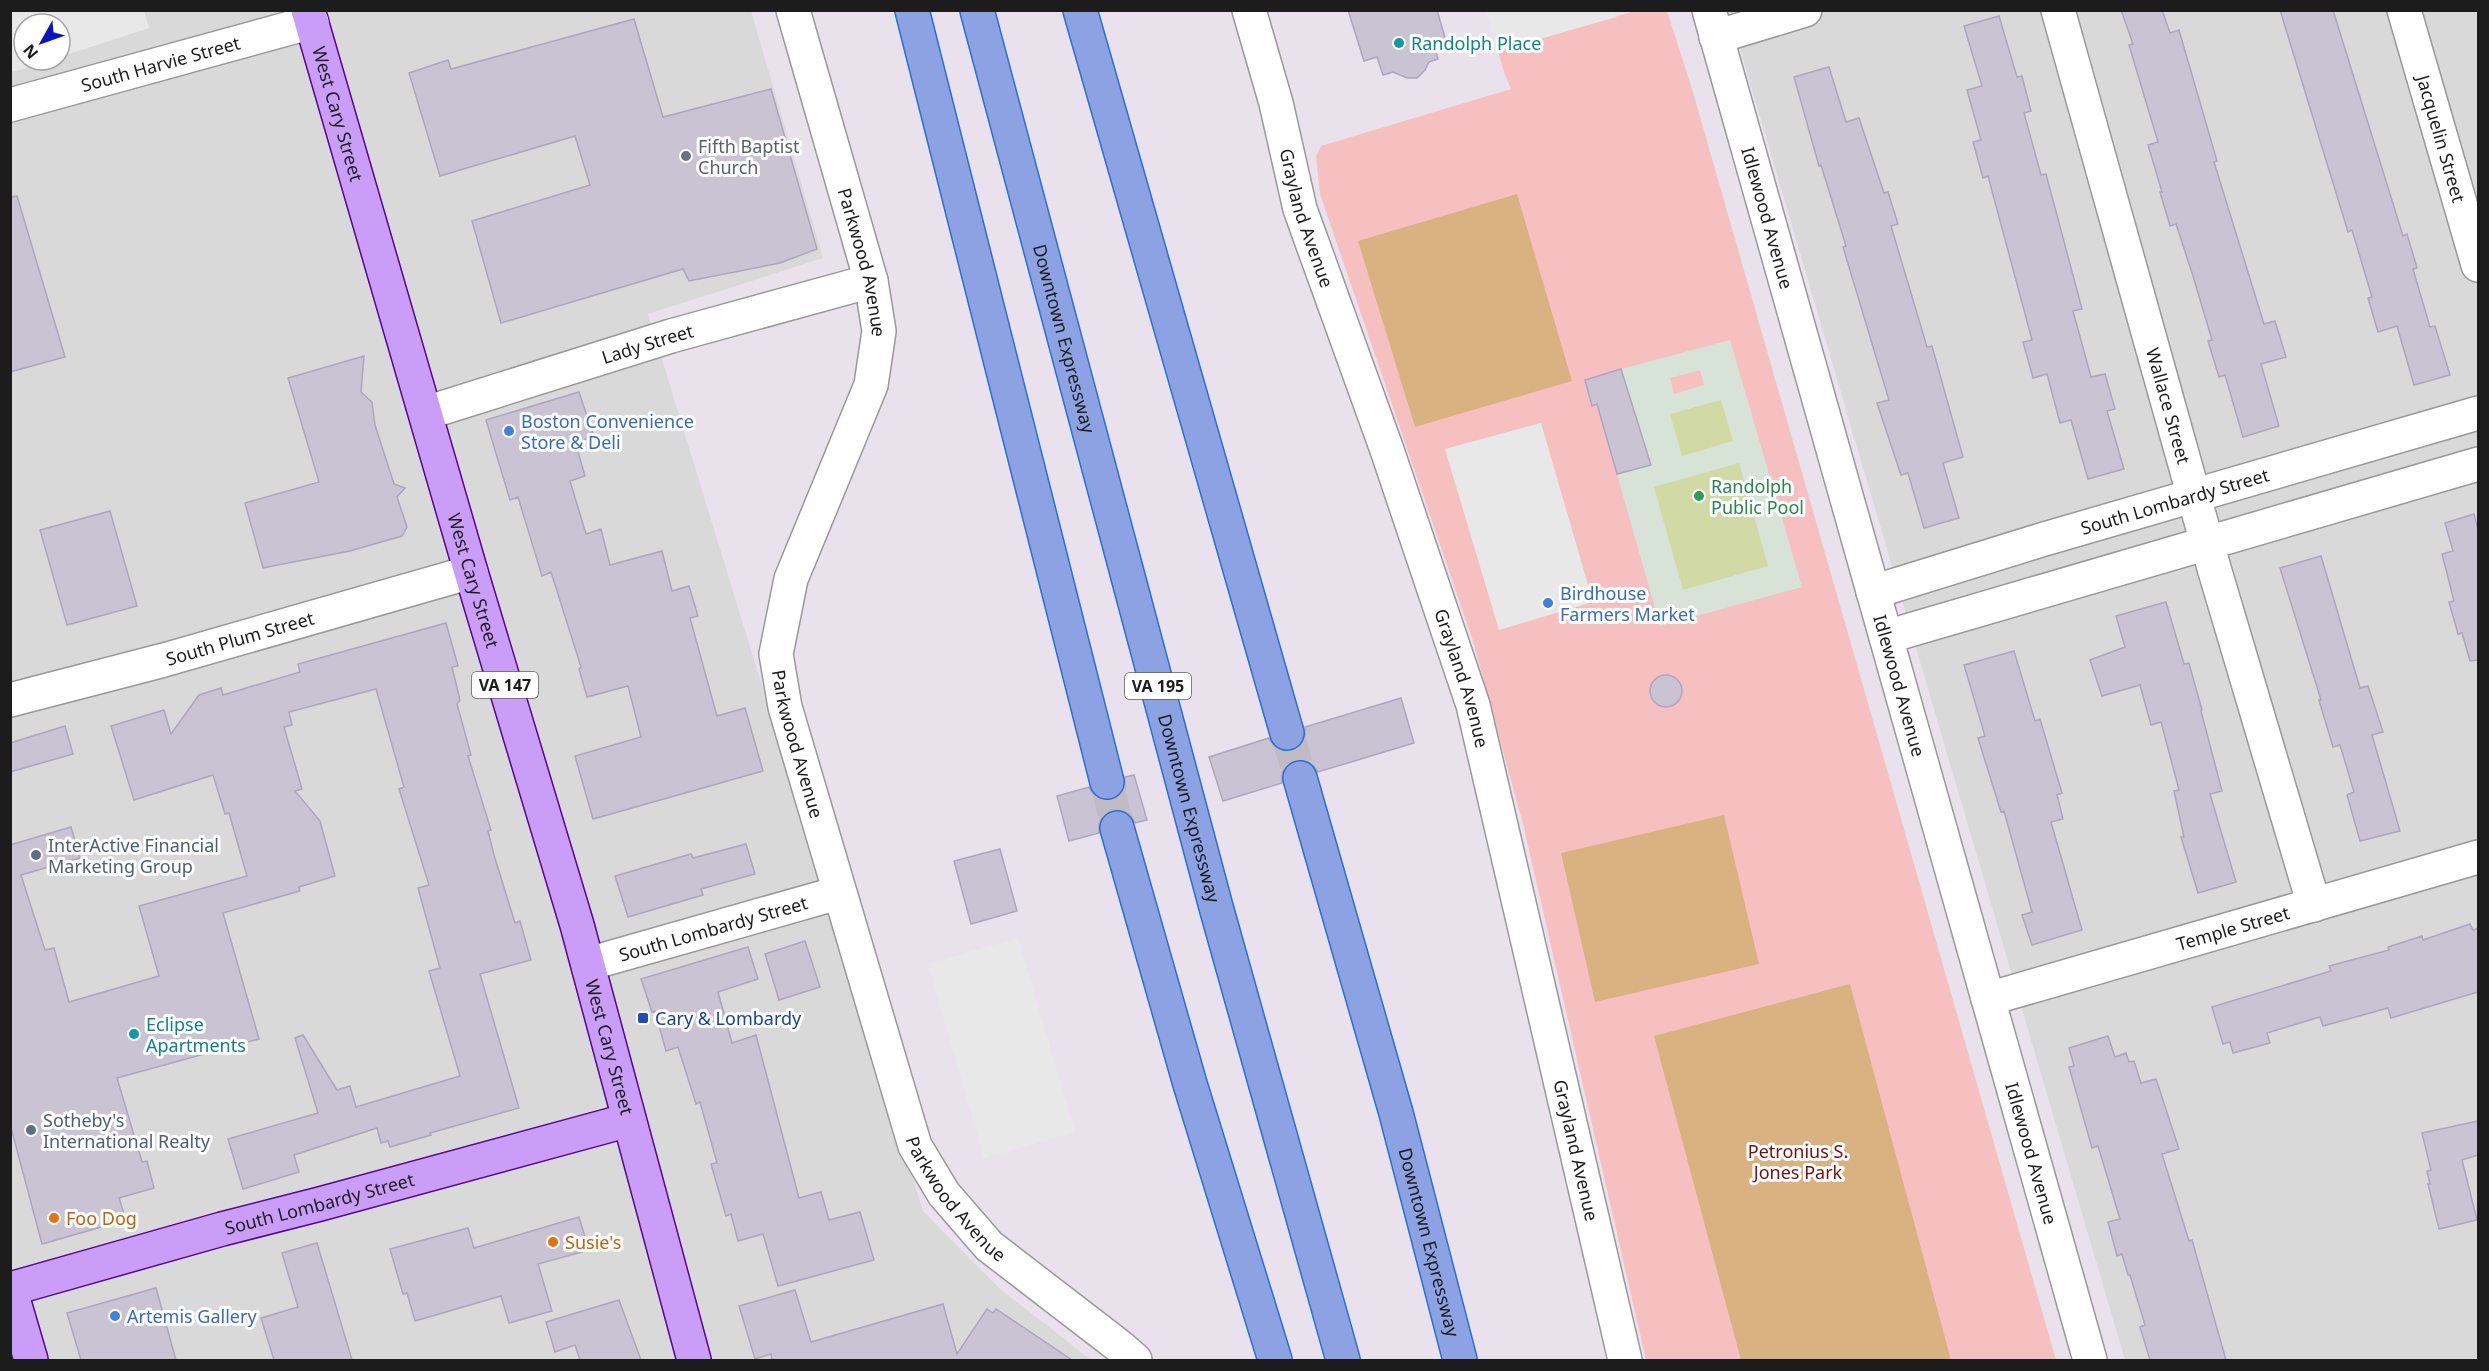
<svg xmlns="http://www.w3.org/2000/svg" width="2489" height="1371" font-family="'Noto Sans',sans-serif">
  <style>
    .residential { fill: #d9d9da; fill-rule: evenodd }
    .park { fill: #f7c0c0 }
    .pitch { fill: #dab282 }
    .parking { fill: #e8e8e8 }
    .plaza { fill: #d7e3d7; fill-rule: evenodd }
    .water { fill: #d1d9a4 }
    .building { fill: #c9c3d3; stroke: #aea5be; stroke-width: 1.5 }
    .lines { fill: none; stroke-linecap: round; stroke-linejoin: round }
    .highway-tunnel { stroke: #c0bac3; stroke-width: 33; stroke-dasharray: 33 16; stroke-linecap: butt }
    .minor-casing { stroke: #999; stroke-width: 36 }
    .major-casing { stroke: #57068e; stroke-width: 36 }
    .highway-casing { stroke: #2b6fd0; stroke-width: 36 }
    .minor { stroke: #fff; stroke-width: 33 }
    .major { stroke: #ca9df8; stroke-width: 33 }
    .highway { stroke: #8ca2e2; stroke-width: 33 }
    .culture-dot { fill: #0f9aa8; stroke: #fff; stroke-width: 2 }
    .worship-dot { fill: #6b7280; stroke: #fff; stroke-width: 2 }
    .shop-dot { fill: #3f7fe0; stroke: #fff; stroke-width: 2 }
    .leisure-dot { fill: #2e9e5b; stroke: #fff; stroke-width: 2 }
    .service-dot { fill: #5c6f8a; stroke: #fff; stroke-width: 2 }
    .transit-dot { fill: #1a4fb4; stroke: #fff; stroke-width: 2 }
    .food-dot { fill: #e8710a; stroke: #fff; stroke-width: 2 }
    .labels { text-anchor: middle; dominant-baseline: central; stroke-width: 6; stroke-linejoin: round; paint-order: stroke }
    .shield { fill: #fff; stroke: #606060; stroke-width: 1.5 }
    .shield-label { font-size: 16px; font-weight: bold; fill: #1c1c1c }
    .culture-label { font-size: 18px; fill: #0d838f; stroke: #fff; text-anchor: start }
    .street-label { font-size: 18px; fill: #1c1c1c; stroke: #fff }
    .worship-label { font-size: 18px; fill: #5b616d; stroke: #fff; text-anchor: start }
    .shop-label { font-size: 18px; fill: #366cbe; stroke: #fff; text-anchor: start }
    .leisure-label { font-size: 18px; fill: #27864d; stroke: #fff; text-anchor: start }
    .service-label { font-size: 18px; fill: #4e5e75; stroke: #fff; text-anchor: start }
    .transit-label { font-size: 18px; fill: #164399; stroke: #fff; text-anchor: start }
    .park-label { font-size: 18px; fill: #75110f; stroke: #fff }
    .food-label { font-size: 18px; fill: #c56008; stroke: #fff; text-anchor: start }
  </style>
  <rect width="100%" height="100%" fill="#e9e2ed"/>
  <path class="residential" d="M10 11H751L823 258 648 314 923 1211 999 1288 1091 1360H11ZM24 24H60V60H24Z
    M1729 11H2478V1360H2125Z"/>
  <path class="park" d="M1635 11H1667L1693 92 2056 1360H1646L1523 824 1473 641 1320 194 1316 156 1321 146 1511 89 1505 75 1498 51Z"/>
  <path class="pitch" d="M1517 194 1572 381 1415 427 1358 241Z
    M1724 815 1759 964 1595 1002 1561 853Z
    M1850 984 1951 1360H1741L1654 1036Z"/>
  <path class="parking" d="M1614 10 1616 17 1498 51 1486 11Z
    M10 11H144L149 28 60 57V24H24V60H50L13 72 10 64Z
    M1541 423 1593 602 1499 630 1445 449Z
    M1018 938 1075 1132 984 1158 928 964Z"/>
  <path class="plaza" d="M1730 340 1802 587 1660 626 1617 474 1651 464 1621 369ZM1700 370 1704 385 1674 394 1670 378Z"/>
  <path class="water" d="M1721 400 1733 441 1682 456 1670 414Z
    M1739 463 1768 566 1683 590 1654 487Z"/>
  <path class="building" d="M1348 10H1437L1446 41 1434 45 1438 59 1429 62 1425 70 1417 78H1407L1393 72 1383 75 1377 57 1364 61Z
    M2121 10H2162L2170 33 2179 30 2217 161 2214 162 2264 324 2275 321 2286 357 2261 364 2279 426 2243 437 2225 375 2219 377 2208 341 2212 340 2193 276 2176 224 2170 226 2160 192H2162L2148 145 2158 142 2129 45 2133 44Z
    M2280 10H2333L2403 236 2407 234 2417 268 2413 269 2430 327 2435 326 2450 375 2414 385 2397 326 2378 332 2368 298 2372 297 2352 230 2348 232Z
    M1999 16 2017 77 2022 76 2031 111 2024 113 2041 175 2046 174 2082 309 2073 311 2091 377 2105 374 2115 409 2107 411 2124 469 2088 479 2071 420 2060 423 2047 374 2033 378 2023 342 2032 340 1988 176 1983 178 1973 142 1981 140 1967 90 1982 86 1964 26Z
    M634 19 663 117 771 89 817 249 780 263 689 281 683 269 501 323 472 221 590 185 575 136 440 176 409 73 448 60 451 69Z
    M1829 67 1846 122 1859 118 1884 193 1888 192 1898 224 1891 226 1927 347 1932 346 1963 457 1943 463 1959 518 1924 528 1908 473 1901 475 1877 403 1889 400 1843 247 1846 246 1821 165 1819 166 1794 77Z
    M17 196 65 357 10 372V197Z
    M364 356 361 392 372 402 375 425 394 484 405 488 397 497 407 527 402 536 350 551 263 568 245 503 319 482 288 378Z
    M1621 369 1651 465 1617 474 1597 404 1592 406 1585 380Z
    M579 392 594 437 575 442 585 476 570 481 586 534 601 529 610 565 662 551 672 591 689 586 698 616 690 618 717 716 745 708 763 771 593 819 575 756 641 737 628 686 587 697 579 669 581 667 551 572 542 576 518 497 510 500 486 420Z
    M110 511 137 606 67 625 40 530Z
    M2474 514 2478 529V660L2470 661 2462 633 2458 634 2449 602 2454 601 2442 554 2453 551 2445 523Z
    M2321 556 2360 688 2368 686 2383 732 2372 735 2400 831 2360 841 2347 795 2354 792 2340 745 2333 747 2319 700H2321L2280 568Z
    M2166 602 2184 664 2189 663 2202 710 2201 711 2222 791 2210 794 2236 882 2198 893 2181 837H2184L2174 791 2179 790 2161 722 2151 725 2140 685 2102 696 2090 660 2125 647 2116 616Z
    M446 623 458 666 452 667 460 700 457 704 471 755 468 756 491 830 488 831 494 855 515 923 520 921 531 960 480 974 519 1108 430 1133 431 1135 390 1147 388 1141 381 1143 377 1128 294 1155 299 1172 243 1189 228 1139 318 1113 295 1038 303 1035 337 1090 350 1086 356 1107 460 1076 429 971 440 968 418 888 429 885 399 789 404 787 376 689 289 712 292 725 284 727 302 789 295 791 320 821 335 876 299 887 300 891 223 913 259 1039 117 1078 142 1162 147 1161 154 1188 119 1198 126 1220 42 1244 10 1124V845L71 827 80 858 21 875 45 950 54 948 69 1002 159 976 139 906 247 876 229 813 225 814 213 775 134 800 111 726 164 710 171 734 199 695 221 688 223 695 253 686 300 672 298 664Z
    M2014 651 2035 721 2040 719 2062 793 2057 795 2063 819 2051 822 2082 930 2032 945 2022 915 2032 912 2004 811 2001 812 1978 738 1985 736 1964 665Z
    M1650 691a16 16 0 1 1 32 0a16 16 0 1 1-32 0Z
    M1401 698 1414 743 1318 772 1313 765 1305 760H1294L1287 765 1282 773V783L1223 801 1209 757 1269 738 1274 746 1282 751H1293L1300 746 1305 738V727Z
    M65 726 73 754 10 772V743Z
    M1134 775 1147 820 1135 823 1130 814 1121 810H1112L1103 815 1099 824V833L1069 841 1057 796 1089 787 1094 795 1101 800H1112L1120 796 1125 788V777Z
    M746 844 755 874 701 889 703 895 628 917 615 876 691 854 693 858Z
    M1000 849 1017 911 971 924 954 861Z
    M2470 924 2473 930 2478 928V992L2391 1018 2388 1008 2323 1026 2320 1017 2267 1033 2270 1043 2233 1053 2230 1042 2223 1044 2212 1007 2331 971 2329 966 2389 950 2388 947 2422 936 2423 940Z
    M805 941 820 987 779 1000 765 954Z
    M748 947 758 979 718 992 732 1043 756 1035 799 1198 821 1192 829 1220 860 1212 874 1260 778 1286 763 1234 738 1241 731 1214 726 1216 711 1164 717 1163 700 1102 696 1104 678 1047 666 1051 655 1011 652 1012 641 979Z
    M2108 1036 2115 1057 2126 1053 2129 1062 2134 1061 2141 1083 2156 1079 2179 1149 2162 1154 2189 1241 2192 1240 2226 1360H2150L2140 1327 2145 1325 2130 1275H2128L2122 1254 2117 1256 2108 1222 2120 1219 2098 1146 2092 1148 2069 1067 2074 1066 2069 1048Z
    M2478 1121V1155L2462 1160 2477 1220 2439 1229 2428 1184H2430L2427 1171 2431 1170 2422 1133Z
    M579 1217 589 1250 538 1264 552 1311 509 1323 501 1296 415 1321 407 1293 403 1294 390 1249 468 1228 474 1248Z
    M317 1243 352 1360H274L261 1318 298 1307 282 1253Z
    M156 1288 176 1360H81L67 1313Z
    M795 1290 811 1342 943 1304 957 1354 987 1309 993 1313 996 1309 1072 1360H772L771 1354 755 1359 739 1306Z
    M619 1300 641 1360H580L575 1345 555 1352 546 1322Z"/>
  <g class="lines">
    <path class="highway-tunnel" d="M1287 733 1300 778
      M1107 782 1117 828"/>
    <g class="minor-casing">
      <g id="minor">
        <path id="s1" d="M793 10 871 281 879 331 871 385 791 579 776 654 785 707 915 1146 944 1194 989 1246 1119 1346 1135 1360"/>
        <path id="s2" d="M1249 10 1276 103 1300 209 1387 450 1473 705 1625 1360"/>
        <path id="s3" d="M1709 10 2090 1360"/>
        <path id="s4" d="M2058 10 2214 568 2314 905"/>
        <path id="s5" d="M2404 10 2478 265"/>
        <path d="M1716 37 1805 10"/>
        <path id="s6" d="M10 105 312 22"/>
        <path id="s7" d="M426 413 671 336 871 281"/>
        <path id="s8" d="M1873 592 2041 540 2478 413"/>
        <path d="M1886 637 2478 464"/>
        <path id="s9" d="M10 700 164 660 471 572"/>
        <path id="s10" d="M588 964 838 893"/>
        <path id="s11" d="M1988 999 2478 857"/>
      </g>
    </g>
    <g class="major-casing">
      <g id="major">
        <path id="s12" d="M308 10 471 572 577 925 694 1360"/>
        <path d="M10 1288 31 1360"/>
        <path id="s13" d="M10 1289 222 1229 320 1204 629 1120"/>
      </g>
    </g>
    <g class="highway-casing">
      <g id="highway">
        <path d="M912 10 1107 782"/>
        <path id="s14" d="M977 10 1216 907 1343 1360"/>
        <path d="M1080 10 1287 733"/>
        <path id="s15" d="M1300 778 1396 1113 1460 1360"/>
        <path d="M1117 828 1190 1084 1275 1360"/>
      </g>
    </g>
    <use href="#minor" class="minor"/>
    <use href="#major" class="major"/>
    <use href="#highway" class="highway"/>
  </g>
  <g class="culture-dot">
    <circle cx="1399" cy="43" r="6"/>
    <circle cx="134" cy="1034" r="6"/>
  </g>
  <circle class="worship-dot" cx="686" cy="156" r="6"/>
  <g class="shop-dot">
    <circle cx="509" cy="431" r="6"/>
    <circle cx="1548" cy="603" r="6"/>
    <circle cx="115" cy="1316" r="6"/>
  </g>
  <circle class="leisure-dot" cx="1699" cy="496" r="6"/>
  <g class="service-dot">
    <circle cx="36" cy="855" r="6"/>
    <circle cx="31" cy="1130" r="6"/>
  </g>
  <rect class="transit-dot" x="637" y="1012" width="12" height="12" rx="3"/>
  <g class="food-dot">
    <circle cx="54" cy="1218" r="6"/>
    <circle cx="553" cy="1242" r="6"/>
  </g>
  <g class="labels">
    <g class="shield">
      <rect x="472" y="672" width="66" height="26" rx="4.5"/>
      <rect x="1125" y="673" width="66" height="26" rx="4.5"/>
    </g>
    <g class="shield-label">
      <text x="505" y="685">VA 147</text>
      <text x="1158" y="686">VA 195</text>
    </g>
    <g class="culture-label">
      <text x="1411" y="43">Randolph Place</text>
      <text x="146" y="1024">Eclipse<tspan x="146" dy="21">Apartments</tspan></text>
    </g>
    <g class="street-label">
      <text stroke="none"><textPath href="#s6" startOffset="156">South Harvie Street</textPath></text>
      <text stroke="none"><textPath href="#s12" startOffset="108">West Cary Street</textPath></text>
      <text stroke="none"><textPath href="#s5" startOffset="134">Jacquelin Street</textPath></text>
      <text stroke="none"><textPath href="#s2" startOffset="216">Grayland Avenue</textPath></text>
      <text stroke="none"><textPath href="#s3" startOffset="216">Idlewood Avenue</textPath></text>
      <text stroke="none"><textPath href="#s1" startOffset="262">Parkwood Avenue</textPath></text>
      <text stroke="none"><textPath href="#s14" startOffset="340">Downtown Expressway</textPath></text>
      <text stroke="none"><textPath href="#s7" startOffset="232">Lady Street</textPath></text>
      <text stroke="none"><textPath href="#s4" startOffset="411">Wallace Street</textPath></text>
      <text stroke="none"><textPath href="#s8" startOffset="315">South Lombardy Street</textPath></text>
      <text stroke="none"><textPath href="#s12" startOffset="594">West Cary Street</textPath></text>
      <text stroke="none"><textPath href="#s9" startOffset="238">South Plum Street</textPath></text>
      <text stroke="none"><textPath href="#s2" startOffset="702">Grayland Avenue</textPath></text>
      <text stroke="none"><textPath href="#s3" startOffset="702">Idlewood Avenue</textPath></text>
      <text stroke="none"><textPath href="#s1" startOffset="766">Parkwood Avenue</textPath></text>
      <text stroke="none"><textPath href="#s14" startOffset="826">Downtown Expressway</textPath></text>
      <text stroke="none"><textPath href="#s10" startOffset="130">South Lombardy Street</textPath></text>
      <text stroke="none"><textPath href="#s11" startOffset="255">Temple Street</textPath></text>
      <text stroke="none"><textPath href="#s12" startOffset="1080">West Cary Street</textPath></text>
      <text stroke="none"><textPath href="#s2" startOffset="1188">Grayland Avenue</textPath></text>
      <text stroke="none"><textPath href="#s3" startOffset="1188">Idlewood Avenue</textPath></text>
      <text stroke="none"><textPath href="#s1" startOffset="1252">Parkwood Avenue</textPath></text>
      <text stroke="none"><textPath href="#s13" startOffset="321">South Lombardy Street</textPath></text>
      <text stroke="none"><textPath href="#s15" startOffset="482">Downtown Expressway</textPath></text>
    </g>
    <g class="worship-label">
      <text x="698" y="146">Fifth Baptist<tspan x="698" dy="21">Church</tspan></text>
    </g>
    <g class="shop-label">
      <text x="521" y="421">Boston Convenience<tspan x="521" dy="21">Store &amp; Deli</tspan></text>
      <text x="1560" y="593">Birdhouse<tspan x="1560" dy="21">Farmers Market</tspan></text>
      <text x="127" y="1316">Artemis Gallery</text>
    </g>
    <g class="leisure-label">
      <text x="1711" y="486">Randolph<tspan x="1711" dy="21">Public Pool</tspan></text>
    </g>
    <g class="service-label">
      <text x="48" y="845">InterActive Financial<tspan x="48" dy="21">Marketing Group</tspan></text>
      <text x="43" y="1120">Sotheby's<tspan x="43" dy="21">International Realty</tspan></text>
    </g>
    <g class="transit-label">
      <text x="655" y="1018">Cary &amp; Lombardy</text>
    </g>
    <g class="park-label">
      <text x="1798" y="1151">Petronius S.<tspan x="1798" dy="21">Jones Park</tspan></text>
    </g>
    <g class="food-label">
      <text x="66" y="1218">Foo Dog</text>
      <text x="565" y="1242">Susie's</text>
    </g>
  </g>
  <rect width="2489" height="1371" fill="none" stroke="#1c1c1c" stroke-width="24"/>
  <g transform="translate(42 42) rotate(230)"><circle r="28" fill="#ffffff" stroke="#a4a4a4" stroke-width="1.5"/>
  <path d="M0-4.5L10 22L0 15L-10 22Z" fill="#0815c0"/>
  <text y="-9" font-size="16" font-weight="bold" text-anchor="middle" fill="#1c1c1c">N</text>
  </g>
</svg>
